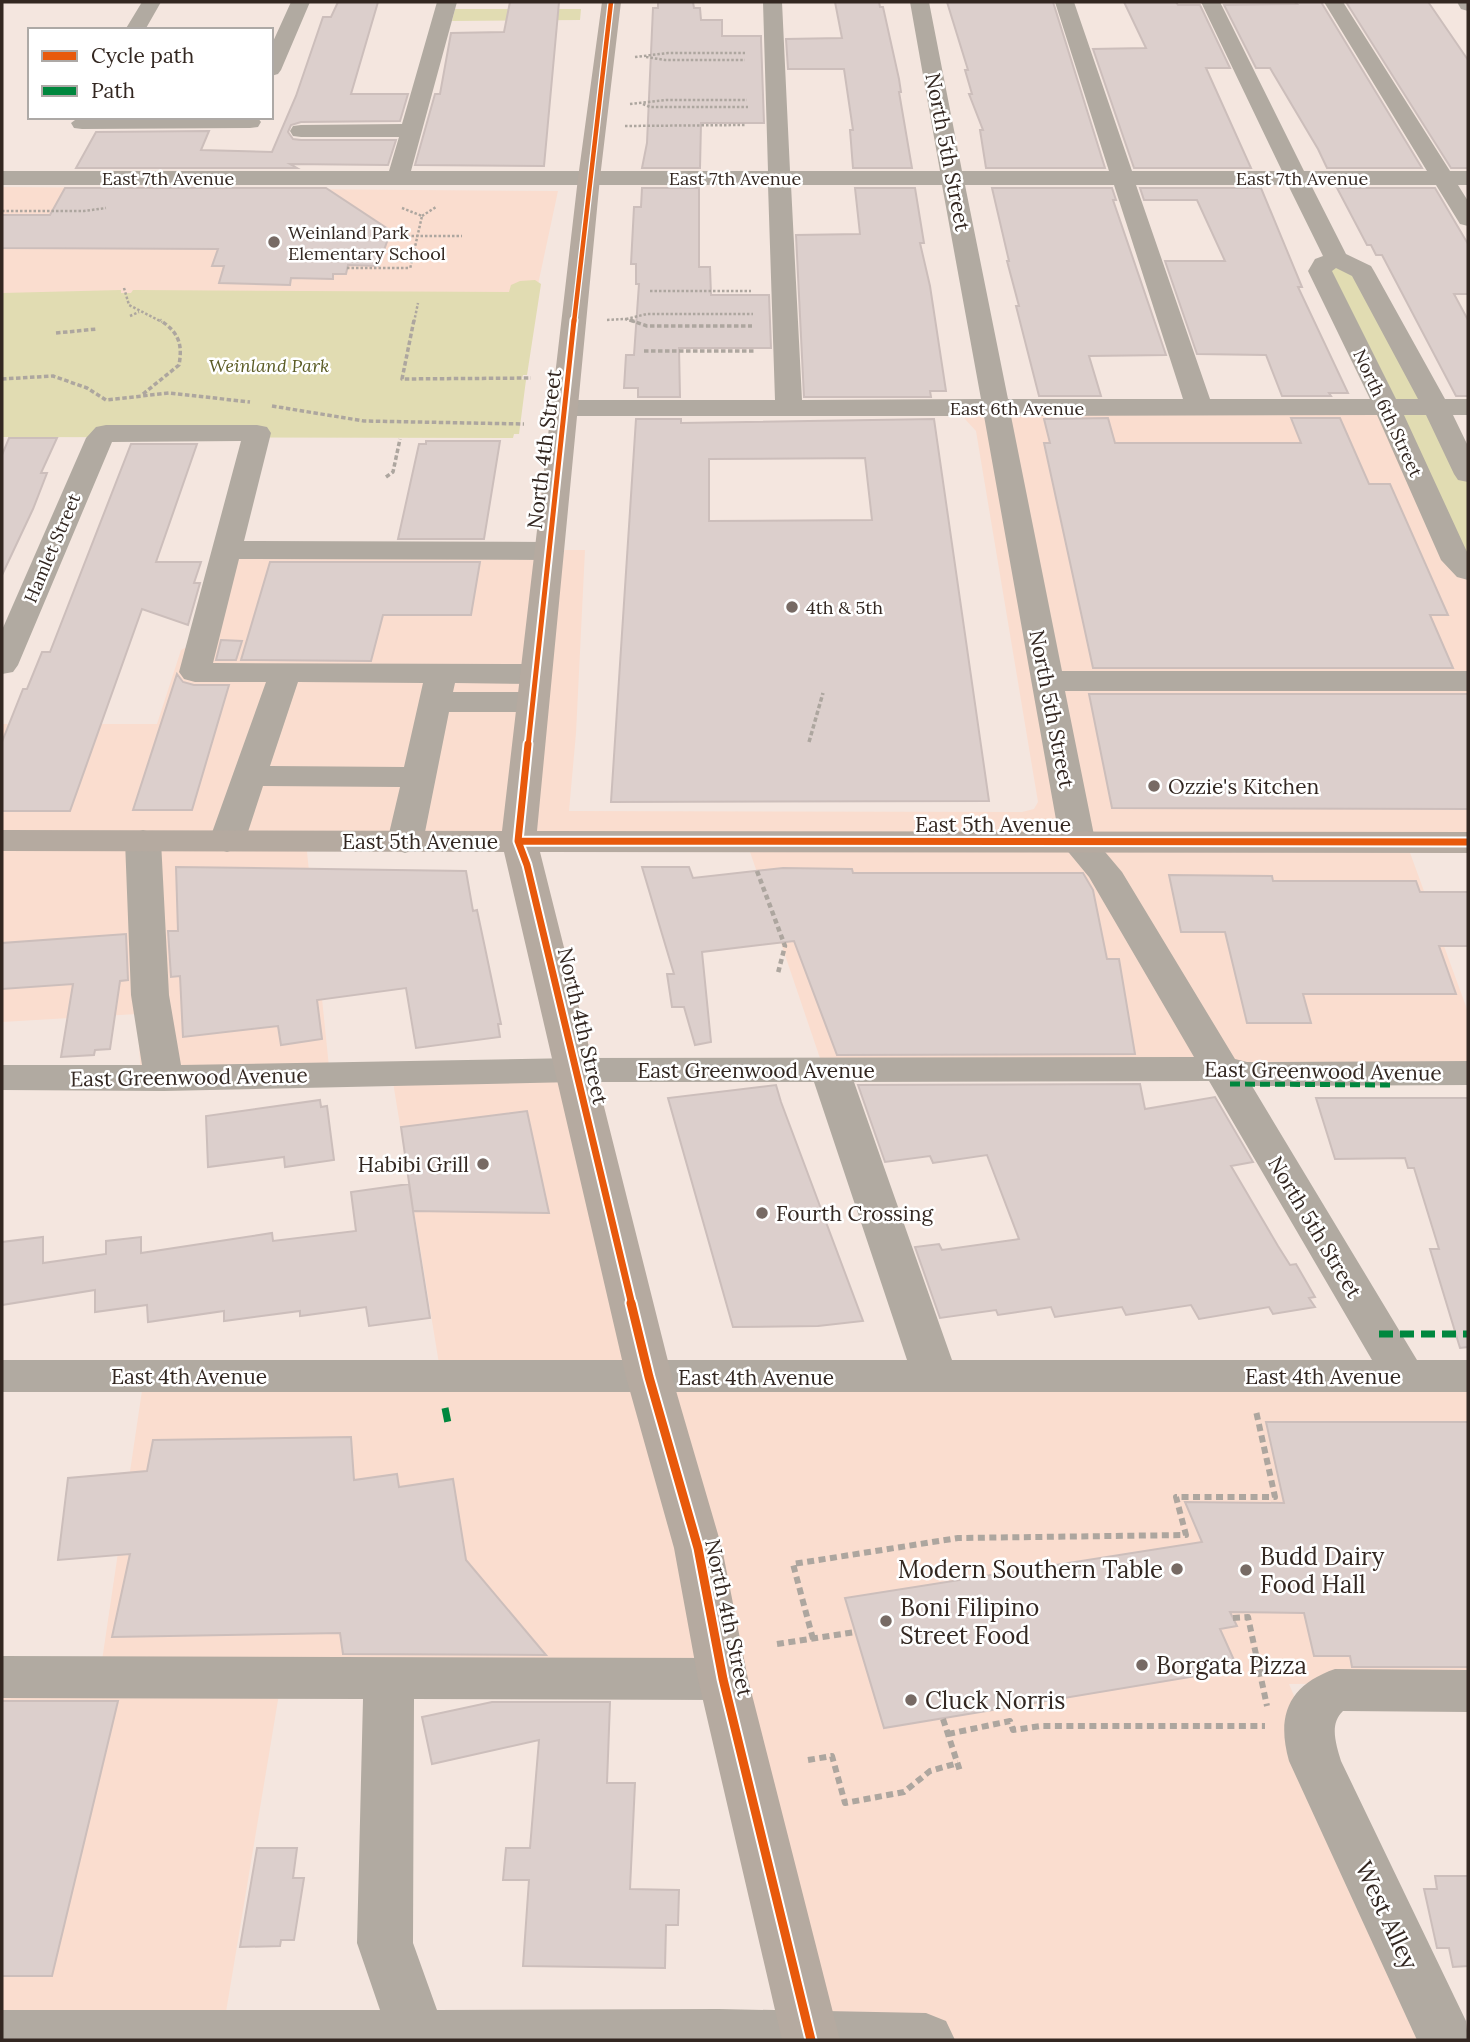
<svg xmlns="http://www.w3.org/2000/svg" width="1470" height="2042" font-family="Lora,serif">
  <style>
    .built { fill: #faddcf }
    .green { fill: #e1dcb2 }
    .building { fill: #dccfcc; stroke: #ccbebb; stroke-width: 2; fill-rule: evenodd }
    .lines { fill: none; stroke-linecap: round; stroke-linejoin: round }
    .path-far3 { stroke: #ada69f; stroke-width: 2.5; stroke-dasharray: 2.5 2; stroke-linecap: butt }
    .path-far2 { stroke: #ada69f; stroke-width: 3.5; stroke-dasharray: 4.5 2.5; stroke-linecap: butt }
    .path-far1 { stroke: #ada69f; stroke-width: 4.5; stroke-dasharray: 5 3.5; stroke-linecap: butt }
    .path { stroke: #ada69f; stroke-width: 6; stroke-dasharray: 7 4.5; stroke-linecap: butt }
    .minor { fill: #b1aaa1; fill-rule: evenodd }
    .major { fill: #b5aaa0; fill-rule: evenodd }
    .quiet-far1 { stroke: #00873e; stroke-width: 5; stroke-dasharray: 10 5; stroke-linecap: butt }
    .quiet { stroke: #00873e; stroke-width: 7; stroke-dasharray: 14 7; stroke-linecap: butt }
    .cycleway-far3-casing { stroke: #fff; stroke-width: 7 }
    .cycleway-far2-casing { stroke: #fff; stroke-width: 9 }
    .cycleway-far1-casing { stroke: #fff; stroke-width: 11 }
    .cycleway-casing { stroke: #fff; stroke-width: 13 }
    .cycleway-far3 { stroke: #e8590c; stroke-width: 4.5 }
    .cycleway-far2 { stroke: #e8590c; stroke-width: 5 }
    .cycleway-far1 { stroke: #e8590c; stroke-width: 7 }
    .cycleway { stroke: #e8590c; stroke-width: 9 }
    .poi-dot { fill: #776a64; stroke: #fff; stroke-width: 2.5 }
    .labels { text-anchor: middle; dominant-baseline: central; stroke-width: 5; stroke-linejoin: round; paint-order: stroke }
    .far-street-label { font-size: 18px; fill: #332721; stroke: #fff }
    .far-poi-label { font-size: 18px; fill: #332721; stroke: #fff; text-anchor: start }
    .far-park-label { font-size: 18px; font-style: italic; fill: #5a5b24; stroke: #fff }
    .street-label { font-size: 21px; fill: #332721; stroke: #fff }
    .poi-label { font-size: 21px; fill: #332721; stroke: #fff; text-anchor: start }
    .near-poi-label { font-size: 24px; fill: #332721; stroke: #fff; text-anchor: start }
    .near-street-label { font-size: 24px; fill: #332721; stroke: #fff }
  </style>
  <rect width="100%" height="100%" fill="#f4e6df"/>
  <path class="built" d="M2 187 558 191 536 294 2 293Z
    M998 405H1405L1468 538V839H1405L1468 1012V1069L824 1070 747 843 306 842 330 1077H141L137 1014 2 1022V724H157L181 650 200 640 227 550H585L576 733 569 811 1022 812 1034 809 1038 802 976 431 964 418Z
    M562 1075 647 1377 1468 1389V1683L1289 1684 1441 2040H591V2035L805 2038 714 1685 281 1682 224 2024 2 2027V1682L99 1681 144 1377 441 1376 392 1076Z"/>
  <path class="green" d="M455 9H581L580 20 452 21Z
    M1324 264H1351L1436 407 1468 474V571L1456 560Z
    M535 280 541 284 527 375H523L522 379 526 380 519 434H514L513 438 2 437V293L121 290V293H131L133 290 509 292 511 285 520 281Z"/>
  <path class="building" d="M338 2H378L351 94H408L400 121 301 122 291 125 288 132 293 139 301 140H396L388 165 290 164 297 168H76L96 132 209 131 201 150 272 152 296 96 323 17H331Z
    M510 2H559L544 166 415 165 435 94H440L451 33 504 32Z
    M658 2H693L694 8H700L701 20H722V36H761V39L764 123H701L700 168H642L647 143 653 8H658Z
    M835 2H879L880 7H883L899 79 901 92H899L912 168H853L850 130H853L844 69H788L786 39 842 38Z
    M947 2H1053L1105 168H986L980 130H983L969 94H972L965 70H968Z
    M1124 2H1176L1178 5H1200L1230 68H1206L1251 168H1134L1093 49 1146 48Z
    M1295 2H1321L1422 168H1327L1318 149 1270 68H1256L1224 5 1297 4Z
    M1346 2H1428L1431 6 1468 60V168H1451Z
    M65 188H326L391 231 378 266 348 265 346 274H333V279L291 278 290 285 219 283 224 266H212L218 249 2 248V215H50Z
    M642 188H699V267H710L711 295H769L771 348H679L680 397H638V388H624L626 355H634L639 284H636V264H631L634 207H641Z
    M855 188H915L924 243H920L930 286 946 391H930L931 397H804L796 235 860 234Z
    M992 188H1112L1116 200H1113L1166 355 1089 356 1101 396H1039L1016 306H1019L1007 261H1009Z
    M1140 188H1261L1302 287H1298L1348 393H1329L1331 396H1282L1266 355 1197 354 1165 261H1225L1197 200H1144Z
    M1337 188H1435L1468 244V294H1454L1468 320V396H1456L1382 255H1376L1371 245H1367Z
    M1108 418 1115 443H1301L1291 418H1340L1369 484H1390L1448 615H1430L1453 668H1093L1044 443H1050L1044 419Z
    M636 419H681V423L934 419 989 801 611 802ZM865 458 872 520 709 521V459Z
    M9 438H57L41 473H47L33 509 2 575V455Z
    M426 441H500L484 539H398L419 444H426Z
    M131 444H197L156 562H201L194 583H200L188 625 142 609 70 811H2V742L23 689H27L42 652H50Z
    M270 562H480L471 615H383L371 661 241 660Z
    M221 640 242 641 236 660H216Z
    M177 674 183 682 194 685H229L192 810H133Z
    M1089 694H1468V809L1112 808Z
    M176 867 466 871 473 911 477 910 484 943 501 1024H498L500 1037 416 1048 406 988 317 1000 322 1039 281 1045 278 1026 183 1037 180 976 171 977 168 931H178Z
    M642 867H689L693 878 783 868 852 869 853 873H1083L1093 890 1107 959H1119L1135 1054 837 1055 794 941 702 952 711 1042 695 1045 684 1007H672L667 974H674Z
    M1169 875 1272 876 1273 881H1416L1420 892H1468V946H1439L1456 994H1303L1311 1023H1247L1225 932H1181Z
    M126 934 128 980 120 981 110 1049 95 1050 94 1055 61 1057 73 984 2 989V943Z
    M1140 1084 1145 1109 1215 1097 1253 1162 1231 1166 1278 1246 1290 1265 1296 1264 1315 1297 1309 1298 1315 1307 1273 1314 1269 1307 1199 1319 1191 1305 1126 1315 1122 1307 1055 1317 1051 1307 998 1315 996 1310 940 1318 915 1247 939 1244 942 1250 1019 1239 987 1155 933 1163 930 1156 885 1162 858 1085Z
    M776 1085 781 1102 863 1321 818 1326 733 1327 668 1098Z
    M1316 1098H1468V1347L1460 1348 1430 1249H1439L1414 1168H1408L1405 1158 1335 1159Z
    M320 1100 321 1107 327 1106 334 1160 285 1167 284 1157 208 1167 206 1116Z
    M527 1111 549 1213 413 1211 430 1318 369 1326 366 1307 300 1316V1311L224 1321V1311L148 1322 147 1305 95 1312V1290L2 1305V1242L43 1237V1263L106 1254V1241L141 1237V1253L272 1233 273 1241 356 1231 351 1192 409 1184 413 1210 401 1127Z
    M1266 1422H1468V1667H1352L1350 1656H1314L1304 1613 1230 1612 1237 1626 1220 1629 1238 1669 884 1728 845 1598 1202 1542 1185 1502 1284 1503Z
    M351 1437 354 1480 397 1474 399 1487 453 1479 466 1560 546 1655 343 1654 340 1633 112 1637 130 1554 58 1560 68 1478 147 1471 153 1440Z
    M2 1701H118L52 1976H2Z
    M492 1702H610L607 1783H635L630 1889 679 1890 678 1925H666L665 1968 523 1966 529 1880H503L506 1848H530L539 1740 432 1764 422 1717Z
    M257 1848H297L293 1878H304L294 1940H281L280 1946 240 1947Z
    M1435 1876H1468V1966L1453 1967 1449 1948H1437L1424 1889H1437Z"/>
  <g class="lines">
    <path class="path-far3" d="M635 57 668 53H745
      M646 57 665 60H745
      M630 104 666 100H747
      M643 104 650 107H748
      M625 126 745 125
      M402 208 422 216 410 269
      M2 211H84L106 208
      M422 216 436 207
      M389 236H462
      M347 268H410
      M124 288 129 305 162 322
      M650 291H751
      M130 316 139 312
      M626 319 647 314H753
      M607 320 625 319 635 322
      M414 322 418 303"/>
    <path class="path-far2" d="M414 320 402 379 531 378
      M630 320 647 326H752
      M56 333 97 329
      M644 351H755
      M2 379 53 376 87 388 106 400 169 393 250 402
      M143 394 179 365C183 343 178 332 160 320
      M272 406 364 421 524 424
      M386 477 393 472 400 439
      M809 742 823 693"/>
    <path class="path-far1" d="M757 871 785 946 778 973"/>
    <path class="path" d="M1233 1618 1248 1617 1267 1706
      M813 1639 793 1564 958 1538 1186 1535 1176 1497H1275L1256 1411
      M777 1644 855 1632
      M1259 1672H1290
      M943 1719 960 1771
      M948 1734 1010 1721 1013 1730 1041 1726H1265
      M808 1760 832 1756 845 1803 904 1792 930 1771 958 1763"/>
    <path class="minor" d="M142 2H161L145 30H125Z
      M291 2H310L281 70 278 74 271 76V46Z
      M437 2H457L411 171H768L763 2H782L790 171H940L910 2H929L962 171H1109L1055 2H1074L1132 171H1282L1201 2H1220L1304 171H1427L1324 2H1343L1450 171H1468V185H1458L1468 201V226L1460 224 1436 185H1311L1346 254 1371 266 1374 271 1445 399H1468V415H1453L1468 446V482L1458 480 1454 474 1426 415H1404L1468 554V580L1457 577 1441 560 1377 415 1011 416 1062 671H1468V691H1065L1095 840 1122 872 1235 1059 1247 1062 1468 1061V1085L1252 1086 1417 1360H1468V1392H2V1360H907L814 1082H575L164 1091 2 1090V1065H142L131 995 125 841 131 834 143 830 155 834 161 841 169 995 181 1065 575 1058 1194 1057 1089 877 1060 842 984 416H566L557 414 553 408 557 402 566 400H775L768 185H2V171H389L399 137H301L293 136 290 131 293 126 301 125 402 124ZM791 185H942L981 399 802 400ZM965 185H1114L1183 399H1008ZM1136 185H1288L1323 256 1315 259 1308 271 1370 399H1210ZM1336 268 1352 276 1418 399H1396L1332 271ZM1209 1081 1372 1360H952L854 1082Z
      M1457 2H1468V11L1461 9Z
      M79 117H257L261 122 258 127 250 128 82 129 74 128 71 123Z
      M106 425H257L267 427 271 433 244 541 549 542 559 545 564 551 559 557 549 560 239 559 213 663 536 664 547 667 552 674 547 681 536 684 455 683 453 692H533L544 695 549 702 544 709 533 712H449L423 842 417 849 405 853 393 849 387 842 400 787 263 786 245 841 239 848 227 852 215 848 209 841 266 682H195L184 679 179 672 241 441 112 442 18 665 13 672 2 674V630L86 438 96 427ZM298 682 423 683 404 767 270 766Z
      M2 1656 723 1658 741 1664 748 1679 741 1694 723 1700 414 1699 413 1943 437 2010 718 2009 926 2013 946 2021 955 2040H2V2010H380L357 1943 363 1699 2 1698Z
      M1335 1669 1468 1670V1712L1343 1711C1329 1724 1336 1744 1341 1761L1466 2021 1468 2040H1417L1289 1761C1276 1715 1289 1685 1335 1669Z"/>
    <path class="major" d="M602 2H621L600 178 537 831 1468 832V853L540 852 672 1377 722 1548 748 1679 840 2040H782L698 1679 674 1548 626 1377 504 852 2 851V830L502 831 578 178Z"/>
    <path class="quiet-far1" d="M1230 1084 1395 1085"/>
    <path class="quiet" d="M1379 1334H1468
      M445 1408 448 1423"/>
    <g class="cycleway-far3-casing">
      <path id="cycleway-far3" d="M574 322 611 2"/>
    </g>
    <g class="cycleway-far2-casing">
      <path id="cycleway-far2" d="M528 746 574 320"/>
    </g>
    <g class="cycleway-far1-casing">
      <path id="cycleway-far1" d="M528 744 518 841 527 865 632 1305
        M518 841 1468 842"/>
    </g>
    <g class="cycleway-casing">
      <path id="cycleway" d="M631 1303 649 1377 698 1548 723 1679 811 2040"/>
    </g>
    <use href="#cycleway-far3" class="cycleway-far3"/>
    <use href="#cycleway-far2" class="cycleway-far2"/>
    <use href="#cycleway-far1" class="cycleway-far1"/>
    <use href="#cycleway" class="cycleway"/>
  </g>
  <g class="poi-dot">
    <circle cx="274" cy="242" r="7"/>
    <circle cx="792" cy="607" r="7"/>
    <circle cx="1154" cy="786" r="7"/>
    <circle cx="483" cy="1164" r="7"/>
    <circle cx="762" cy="1213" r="7"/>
    <circle cx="1177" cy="1569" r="7"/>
    <circle cx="1246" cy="1570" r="7"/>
    <circle cx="886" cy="1621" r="7"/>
    <circle cx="1142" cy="1665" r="7"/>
    <circle cx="911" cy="1700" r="7"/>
  </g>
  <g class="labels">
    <g class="far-street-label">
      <text x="168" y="178">East 7th Avenue</text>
      <text x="735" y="178">East 7th Avenue</text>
      <text x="1302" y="178">East 7th Avenue</text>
      <text x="1017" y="408">East 6th Avenue</text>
      <text transform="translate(1388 413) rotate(65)">North 6th Street</text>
      <text transform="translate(52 548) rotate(-67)">Hamlet Street</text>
    </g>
    <g class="far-poi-label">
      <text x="288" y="232">Weinland Park<tspan x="288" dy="21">Elementary School</tspan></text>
      <text x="806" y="607">4th &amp; 5th</text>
    </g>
    <g class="far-park-label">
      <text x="269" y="365">Weinland Park</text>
    </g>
    <g class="street-label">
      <text transform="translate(948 152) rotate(79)">North 5th Street</text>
      <text transform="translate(544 449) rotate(-83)">North 4th Street</text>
      <text transform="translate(1052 709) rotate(79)">North 5th Street</text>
      <text x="993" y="824">East 5th Avenue</text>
      <text x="420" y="841">East 5th Avenue</text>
      <text transform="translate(583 1026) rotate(77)">North 4th Street</text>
      <text x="756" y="1070">East Greenwood Avenue</text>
      <text transform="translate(1323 1071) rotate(1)">East Greenwood Avenue</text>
      <text transform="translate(189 1077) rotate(-1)">East Greenwood Avenue</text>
      <text transform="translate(1315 1227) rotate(59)">North 5th Street</text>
      <text x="189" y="1376">East 4th Avenue</text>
      <text x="1323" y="1376">East 4th Avenue</text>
      <text x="756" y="1377">East 4th Avenue</text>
      <text transform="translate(729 1618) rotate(78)">North 4th Street</text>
    </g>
    <g class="poi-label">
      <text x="1168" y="786">Ozzie's Kitchen</text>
      <text x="469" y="1164" text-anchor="end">Habibi Grill</text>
      <text x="776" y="1213">Fourth Crossing</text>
    </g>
    <g class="near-poi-label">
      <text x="1260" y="1556">Budd Dairy<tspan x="1260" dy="28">Food Hall</tspan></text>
      <text x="1163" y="1569" text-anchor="end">Modern Southern Table</text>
      <text x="900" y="1607">Boni Filipino<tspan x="900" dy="28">Street Food</tspan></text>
      <text x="1156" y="1665">Borgata Pizza</text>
      <text x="925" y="1700">Cluck Norris</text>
    </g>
    <g class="near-street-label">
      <text transform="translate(1387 1915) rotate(65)">West Alley</text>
    </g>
  </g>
  <rect width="1470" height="2042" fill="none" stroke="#332721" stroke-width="7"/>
  <rect x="28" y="28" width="245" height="91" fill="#ffffff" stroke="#ada9a6" stroke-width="2"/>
  <rect x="42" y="51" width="35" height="10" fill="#e8590c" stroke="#ada9a6" stroke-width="2"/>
  <text x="91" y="63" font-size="21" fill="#332721">Cycle path</text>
  <rect x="42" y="86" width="35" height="10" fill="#00873e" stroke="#ada9a6" stroke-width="2"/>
  <text x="91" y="98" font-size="21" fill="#332721">Path</text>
</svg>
